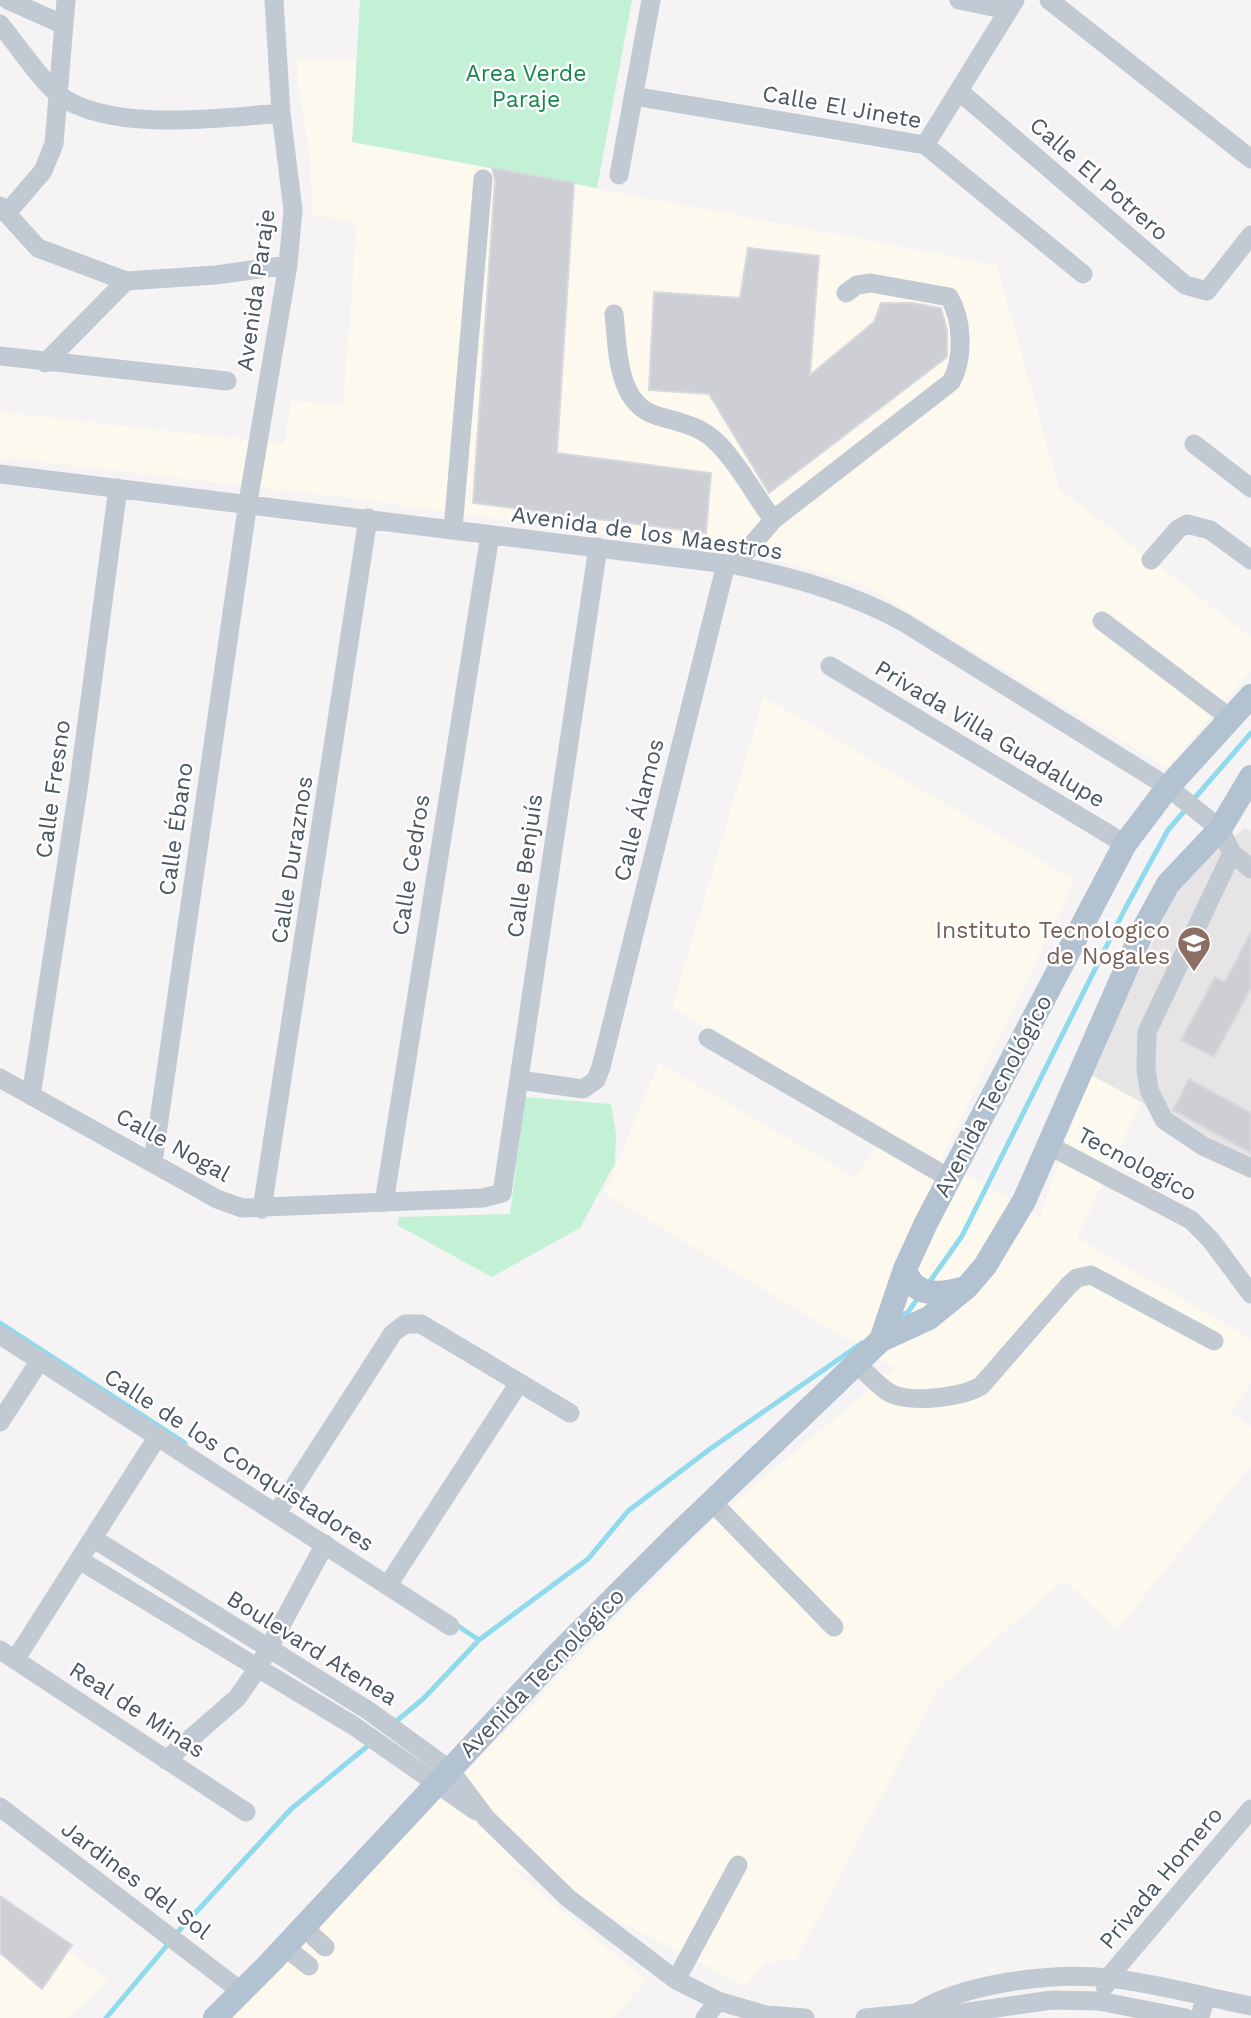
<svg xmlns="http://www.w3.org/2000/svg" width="1251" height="2018" font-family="'Work Sans',sans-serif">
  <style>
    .commercial { fill: #fdf9ef }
    .education { fill: #e6e4e5 }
    .green { fill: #c3f1d5 }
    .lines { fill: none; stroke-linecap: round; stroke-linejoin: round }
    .stream { stroke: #90daee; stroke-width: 5 }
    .building { fill: #cdcfd5; stroke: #d7d9de; stroke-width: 2 }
    .minor { stroke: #c1cad2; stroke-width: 19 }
    .major { stroke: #b3c2d1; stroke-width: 24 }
    .labels { text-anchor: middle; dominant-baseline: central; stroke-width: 5; stroke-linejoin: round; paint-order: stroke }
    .park-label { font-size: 23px; fill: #17864f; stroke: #fff }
    .street-label { font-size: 23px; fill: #4a5661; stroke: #fff }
    .education-label { font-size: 23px; fill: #785e54; stroke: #fff; text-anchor: end }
  </style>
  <rect width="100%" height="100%" fill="#f5f3f3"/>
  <path class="commercial" d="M297 59 357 61 353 142 997 265 1059 489 1251 637V670L1167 768 864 585 770 558 348 498 0 457V412L284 444 291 400 343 406 357 223 313 215 308 142 298 84Z
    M764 697 1075 880 941 1160 1040 1217 1089 1074 1141 1102 1077 1238 1251 1339V1382L1231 1413 1251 1427V1465L1117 1629 1064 1580 937 1690 796 1960 765 1962 745 1986 502 1861 647 1981 612 2018H225L710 1523 895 1368 604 1193 659 1063 856 1178 887 1129 672 1008Z
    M0 1902 108 1980 68 2018H0Z"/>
  <path class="education" d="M1246 828 1251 832V1161L1089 1074 1186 872Z"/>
  <path class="green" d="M360 0H632L597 188 352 142Z
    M525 1097 611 1104 616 1134 615 1163 580 1228 492 1277 397 1225 399 1217 510 1214Z"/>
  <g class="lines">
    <path class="stream" d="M1193 800 1251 733
      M928 1284 962 1236 1126 907 1168 830 1187 808
      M896 1320 908 1312 920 1295
      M0 1323 185 1443
      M455 1624 479 1640
      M393 1724 424 1698 479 1640 588 1559 628 1511 710 1449 862 1343
      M175 1935 291 1809 370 1744
      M106 2018 169 1943"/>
  </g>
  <path class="building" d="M492 168 574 183 557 453 711 473 706 533 473 503 495 180Z
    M748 248 819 256 810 375 874 322 881 303H913L941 308 947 330V357L769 493 709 394 649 390 654 292 740 298Z
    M1251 932V988L1214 1057 1181 1040 1215 977 1225 982Z
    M1189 1079 1251 1113V1153L1173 1110Z
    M0 1896 72 1945 42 1989 0 1953Z"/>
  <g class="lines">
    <path class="minor" d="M8 0 64 25
      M959 0 1008 10
      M1049 0 1251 159
      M0 24C16 43 41 81 59 95 110 133 221 118 281 113
      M959 91 1185 285 1207 291 1251 235
      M633 96 925 145 1083 274
      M925 145 1015 0
      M619 175 651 0
      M0 206 38 248 126 281 216 275 288 265
      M7 213 43 171 54 144 66 0
      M614 314C618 348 616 405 658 416 677 422 697 425 712 438 733 455 757 498 773 520
      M0 356 227 381
      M45 363 126 281
      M1194 444 1251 488
      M0 474 735 565C795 578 852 593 905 623L1168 787 1220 829 1232 853 1251 869
      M453 529 483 179
      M1151 560 1178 529 1187 524 1210 530 1251 560
      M735 565 773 520 951 382C964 359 963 320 949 297L871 283 857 285 846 293
      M1102 621 1230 718
      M830 666 1125 844
      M1232 853 1147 1032 1146 1069 1149 1090 1164 1120 1203 1146 1251 1168
      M708 1038 949 1178
      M0 1078 217 1199 242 1208 483 1198 502 1193 598 547
      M519 1080 583 1089 596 1080 601 1067 726 564
      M31 1096 79 783 118 488
      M1050 1146 1191 1220 1210 1239 1251 1294
      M153 1162 248 502 288 265 293 210 281 113 274 0
      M384 1203 490 535
      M262 1209 368 518
      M0 1335 450 1626
      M857 1364C867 1373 878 1386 890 1393 910 1404 962 1397 981 1386L1069 1285 1077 1278 1091 1275 1214 1341
      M0 1422 39 1362
      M712 1502 834 1627
      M277 1513 393 1333 405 1324H421L570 1413
      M94 1539 369 1711 450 1770 486 1818 568 1898 676 1980 718 2001 766 2015 805 2018
      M81 1561 354 1726 476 1811
      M388 1585 519 1383
      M0 1650 246 1812
      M15 1660 158 1436
      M166 1760 237 1698 258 1668 325 1544
      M0 1807 242 1992
      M303 1927 325 1947
      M285 1947 309 1966
      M676 1980 738 1865
      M1105 1986 1108 1978 1251 1809
      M916 2013C963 1983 1053 1972 1109 1978 1155 1983 1205 1997 1251 2006
      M705 2018 718 2001
      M865 2018 916 2013 941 2016 1052 2000 1099 2001 1186 2018
      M1200 2018 1205 1997"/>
    <path class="major" d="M905 1269C913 1298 941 1295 965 1288
      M881 1340 905 1269 926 1223 1125 844 1168 787 1251 696
      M215 2018 269 1964 558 1654 674 1538 881 1340 929 1318 967 1287 985 1266 1024 1201 1144 928 1168 884 1220 829 1251 777"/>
  </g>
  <defs>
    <g id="university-pin" transform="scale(1.75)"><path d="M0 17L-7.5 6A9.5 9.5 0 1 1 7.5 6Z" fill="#8d6e63" stroke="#fff"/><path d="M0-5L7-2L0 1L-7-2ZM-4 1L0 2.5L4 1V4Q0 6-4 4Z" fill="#fff"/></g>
  </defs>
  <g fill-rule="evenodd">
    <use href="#university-pin" x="1194" y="943"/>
  </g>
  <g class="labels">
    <g class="park-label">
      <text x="526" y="73">Area Verde<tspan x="526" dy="26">Paraje</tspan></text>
    </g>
    <g class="street-label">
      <text transform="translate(842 107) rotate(10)">Calle El Jinete</text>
      <text transform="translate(1099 179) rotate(41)">Calle El Potrero</text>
      <text transform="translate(256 290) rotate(-82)">Avenida Paraje</text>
      <text transform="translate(647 533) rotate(8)">Avenida de los Maestros</text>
      <text transform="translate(990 734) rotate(31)">Privada Villa Guadalupe</text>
      <text transform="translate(53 789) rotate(-82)">Calle Fresno</text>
      <text transform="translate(639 810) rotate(-76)">Calle Álamos</text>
      <text transform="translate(176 829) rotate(-82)">Calle Ébano</text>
      <text transform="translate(292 860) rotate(-81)">Calle Duraznos</text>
      <text transform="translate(411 865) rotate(-81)">Calle Cedros</text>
      <text transform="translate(525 866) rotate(-82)">Calle Benjuís</text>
      <text transform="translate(993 1096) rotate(-62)">Avenida Tecnológico</text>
      <text transform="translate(173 1145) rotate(29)">Calle Nogal</text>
      <text transform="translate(1137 1164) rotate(28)">Tecnologico</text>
      <text transform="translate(239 1460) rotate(33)">Calle de los Conquistadores</text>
      <text transform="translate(312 1648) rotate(32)">Boulevard Atenea</text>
      <text transform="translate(542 1673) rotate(-46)">Avenida Tecnológico</text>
      <text transform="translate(137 1710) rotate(33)">Real de Minas</text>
      <text transform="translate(1161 1878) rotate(-50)">Privada Homero</text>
      <text transform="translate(136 1880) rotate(37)">Jardines del Sol</text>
    </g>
    <g class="education-label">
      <text x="1170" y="930">Instituto Tecnologico<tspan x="1170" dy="26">de Nogales</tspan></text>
    </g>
  </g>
</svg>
